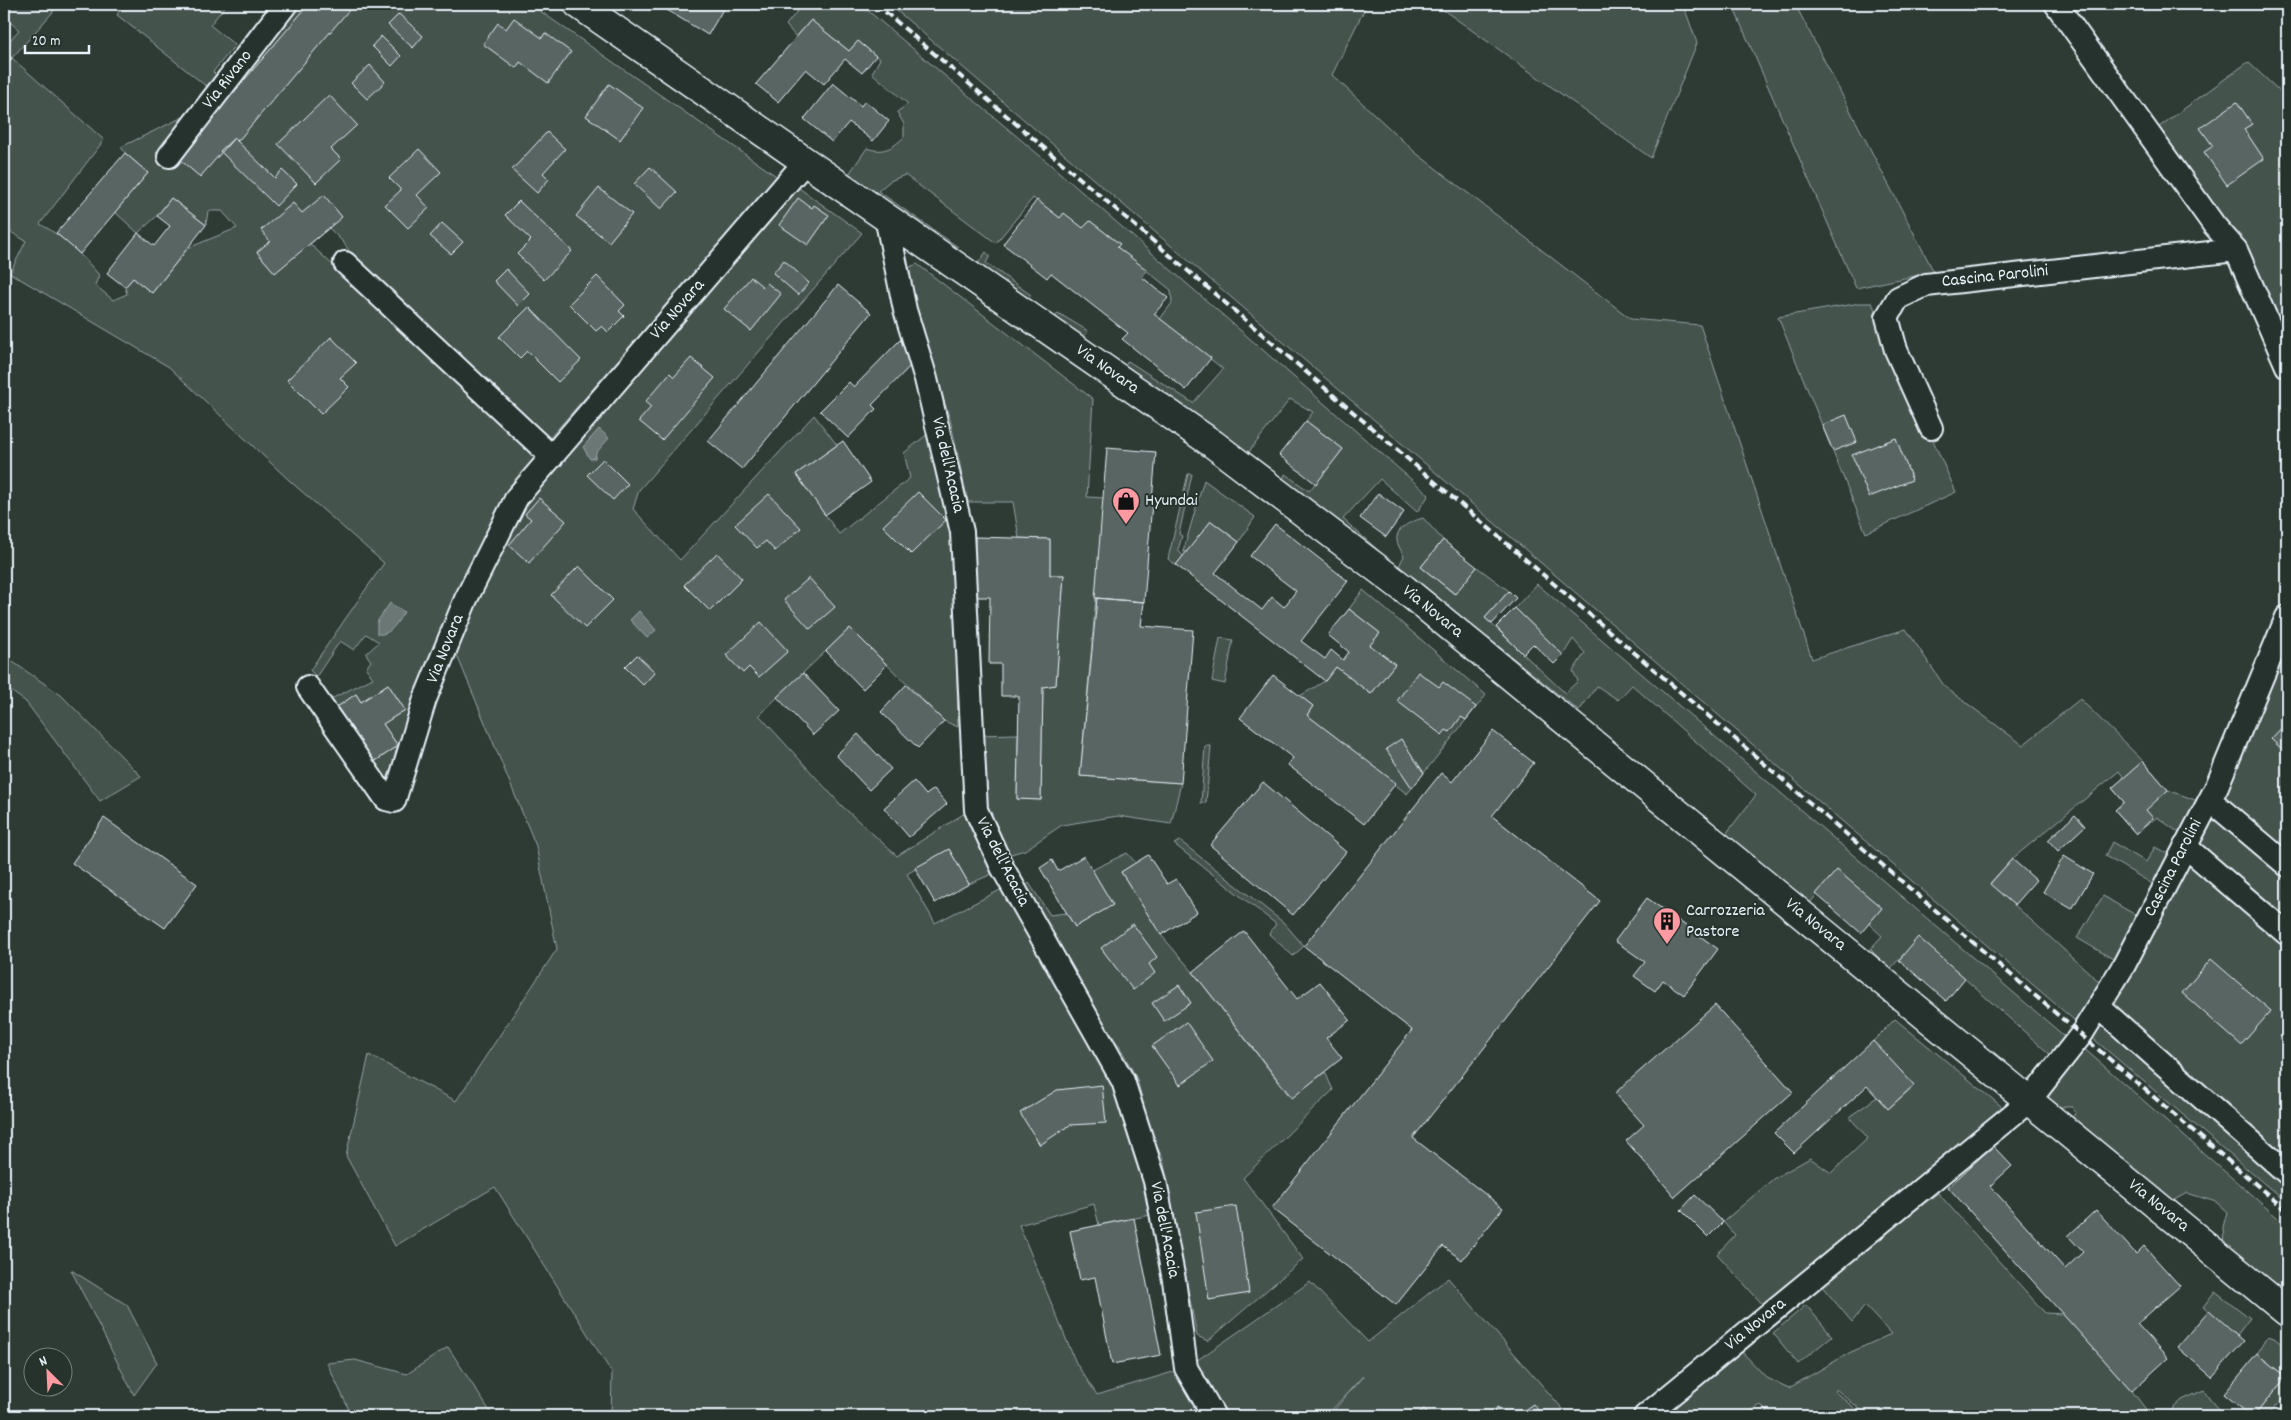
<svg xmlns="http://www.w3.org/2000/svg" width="2291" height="1420" font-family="Dekko,sans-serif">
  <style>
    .green { fill: #45524e; stroke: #96a2a3 }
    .water { fill: #6b7775; stroke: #9da8a9 }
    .building { fill: #596563; stroke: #e8f1f8 }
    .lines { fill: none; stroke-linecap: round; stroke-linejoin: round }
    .street-casing { stroke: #e8f1f8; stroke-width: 26 }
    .secondary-casing { stroke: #e8f1f8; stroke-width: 31 }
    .street { stroke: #26332d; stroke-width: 22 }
    .secondary { stroke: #26332d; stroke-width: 28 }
    .rail { stroke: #e8f1f8; stroke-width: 4; stroke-dasharray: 8 4; stroke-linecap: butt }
    .labels { text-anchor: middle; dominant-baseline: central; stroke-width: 4; stroke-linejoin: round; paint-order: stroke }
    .street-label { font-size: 18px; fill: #e8f1f8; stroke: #26332d }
    .poi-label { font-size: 18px; fill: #e8f1f8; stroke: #26332d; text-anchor: start }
  </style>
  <rect width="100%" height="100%" fill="#2e3b35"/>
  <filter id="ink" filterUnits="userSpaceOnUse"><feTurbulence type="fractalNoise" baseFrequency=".02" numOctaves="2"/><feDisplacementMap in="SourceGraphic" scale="10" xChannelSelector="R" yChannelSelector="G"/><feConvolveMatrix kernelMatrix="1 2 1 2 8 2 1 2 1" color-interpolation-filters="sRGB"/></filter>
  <g filter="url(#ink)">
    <path class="green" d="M15 4H60L12 58 104 140 40 224C64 237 81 254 99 275L95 285 113 300 127 294 125 287 133 278 152 293 188 248 237 228 222 211H208L206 225 171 198 157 216 138 233 115 212 148 173 125 153 121 147 183 117 196 108 158 156 168 166 297 4H530L779 178 546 442 358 266 344 243 329 228 310 244 541 458 398 775 388 780 374 762 398 746 383 724 405 710 388 684 361 702 356 694 337 707 331 699 373 678 366 668 371 661 366 654 379 642 366 634 354 650 340 641 316 677 310 670 384 563 291 482 169 367 10 273 26 241 4 228V69L12 58 4 52V47L19 30 4 17Z
      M123 4H227L210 25 235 45 213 72 218 77 206 86 117 15Z
      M803 4H860L1052 166 1429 495 1417 512 1380 479 1343 519 1388 559 1281 485 1285 474 1309 491 1343 449 1306 421 1313 412 1290 399 1245 457 1123 367 1128 361 1193 403 1223 369 1160 319 1172 303 1171 290 1117 247 1119 244 1090 221 1083 228 1060 218 1033 198 996 243 905 175 890 181 878 191 958 247 954 257 844 181 867 148C882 154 893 148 904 137V124L897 112 908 104 872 73 880 59 858 41 849 51 811 20 796 37 786 25Z
      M889 4H1367L1332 75 1416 153 1631 319 1700 325 1812 659 1906 629 1945 687 2023 745 2080 699 2143 761 2168 790 2198 801 2182 835 2157 817 2136 834 2115 810 2124 802 2112 788 2124 778 2119 771 2012 859 1990 883 2104 986 2081 1026Z
      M1435 4H1683L1697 43 1651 158Z
      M1732 4H1795L1934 272 1856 288Z
      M2248 62 2287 98V345L2245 248 2159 127Z
      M796 186 862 233 639 490 633 509 680 560 814 415 837 445 796 474 839 534 910 478 904 453 930 432 954 537 958 727 944 721 850 628 759 715 842 806 897 856 965 813 992 874 969 884 949 849 907 874 935 923 1004 888 1115 1082 1156 1214 1099 1225 1094 1204 1019 1225 1076 1363 1097 1395 1186 1368 1310 1282 1368 1342 1448 1278 1569 1416H1329L1363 1376 1326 1416H611L612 1373 495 1187 395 1246 346 1156 369 1055 456 1101 557 949 536 846 454 648 521 502Z
      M986 252 990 256 986 263 1031 295 1026 301 977 265Z
      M917 264 1093 399 1087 497 1105 498 1080 776 1181 783 1171 824 1118 816 1062 825 1025 850 1011 854 1000 851 980 809 978 735 1018 734 1017 799 1041 800 1043 687 1056 685 1064 575H1050V539L1019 538 1013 502H968L950 419 907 289 905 276 910 267Z
      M1860 303H1872L1956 492 1866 533 1778 317Z
      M1058 313 1088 331 1084 338 1054 320Z
      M1188 474H1192L1179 534 1182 536 1178 550 1183 556 1176 565 1168 559Z
      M1204 480 1255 517 1239 542 1211 521 1188 551 1183 552Z
      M1423 518 1443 540 1421 567 1454 594 1477 567 1509 591 1485 618 1565 693 1578 681 1573 671 1585 653 1573 639 1563 655 1515 608 1537 584 2070 1041 2054 1058 1919 938 1890 969 1870 949 1882 936 1869 924 1881 908 1837 870 1805 909 1722 839 1756 795 1632 685 1618 700 1597 686 1579 711 1487 637 1481 646 1394 576 1404 556C1402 552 1398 546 1397 541 1395 527 1413 521 1423 518Z
      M1363 590 1486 695 1407 794 1307 715 1313 706 1300 696 1325 681 1336 667 1371 694 1394 665 1370 645 1380 633 1349 609Z
      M2287 634V856L2218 799Z
      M1220 638 1233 640 1225 684 1212 681Z
      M4 656 61 695 141 776 100 801 26 702 4 686Z
      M1205 746H1211L1206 803H1201Z
      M2214 811 2287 875V925L2195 846Z
      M1180 841 1284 923 1304 946 1293 956 1269 934 1276 924 1174 844Z
      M2112 842 2146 862 2155 847 2173 857 2156 886 2105 856Z
      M1127 853 1136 863 1121 872 1161 935 1193 972 1291 1098 1325 1072 1333 1090 1243 1178 1303 1259 1208 1341 1197 1336 1163 1159 1152 1137 1137 1079 1121 1049 1074 977 1022 889 1029 883 1050 915 1066 913 1075 927 1112 905 1092 870Z
      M2189 858 2287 943V1203L2089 1035Z
      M2103 896 2139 917 2113 959 2077 938Z
      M1895 1019 2001 1106 2004 1113 1765 1307 1717 1254 1735 1235 1723 1222 1773 1179 1810 1158 1831 1173 1868 1138 1849 1117 1877 1097 1888 1109 1914 1086 1873 1041Z
      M2081 1046 2287 1226V1307L2224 1249 2223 1227 2227 1212 2216 1202 2187 1193 2165 1205 2066 1124 2076 1113 2072 1107H2058L2045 1094Z
      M1938 1193 2045 1313 2063 1314 2132 1391 2151 1416H1868L1836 1389 1834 1391 1864 1416H1836L1835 1413 1820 1416 1816 1410 1805 1416H1770L1761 1405 1742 1416H1663L1741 1351 1767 1378 1789 1388 1849 1353 1891 1334 1865 1306 1852 1322 1820 1284Z
      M71 1270 127 1305 157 1363 134 1395Z
      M2215 1291 2250 1318 2237 1335 2203 1307Z
      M1806 1305 1832 1336 1798 1364 1773 1333Z
      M2268 1336 2274 1338 2287 1348V1395L2266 1416H2254L2286 1377 2257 1354Z
      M448 1347 493 1416H352L327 1363 355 1360 407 1374Z
      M2204 1390 2220 1413 2217 1416H2165L2182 1400Z"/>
    <path class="water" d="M599 429 609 438 596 453 595 458 590 459 583 447Z
      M390 603 404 612C397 622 391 636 377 634V622Z
      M639 611 656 630 647 638 630 620Z"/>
    <path class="building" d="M309 4H354L238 141 234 138 200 177 178 158Z
      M657 4H726L708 35Z
      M399 14 423 36 413 48 388 25Z
      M514 18 542 38 545 33 571 52 548 83 520 62 516 68 483 44 498 23 506 29Z
      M811 20 849 51 858 41 876 56 862 73 845 59 824 84 806 69 778 102 756 84Z
      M381 36 401 56 392 66 372 46Z
      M4 52 12 58 4 69Z
      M370 65 385 82 367 99 351 83Z
      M833 83 861 106 865 101 889 121 873 141 849 122 832 142 804 119Z
      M609 84 643 108 620 140 586 116Z
      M329 95 357 125 331 149 341 159 316 183 278 144Z
      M2237 102 2252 124 2244 129 2264 159 2227 185 2204 152 2213 146 2200 128Z
      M547 132 565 149 543 173 549 179 537 193 512 170Z
      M234 138 275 178 282 170 297 184 276 206 220 151Z
      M419 149 441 172 417 195 429 208 408 228 385 205 401 190 389 178Z
      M125 153 148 173 80 254 56 233Z
      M650 167 677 192 661 209 634 184Z
      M599 188 632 214 609 242 576 216Z
      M324 195 342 217 275 273 257 252 270 241 261 230 293 203 302 213Z
      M171 198 206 225 152 293 133 278 125 287 107 273 138 233 154 246 170 226 157 216Z
      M798 198 812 208 814 205 829 215 808 245 779 225Z
      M1037 200 1060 218 1064 213 1083 228 1090 221 1120 244 1117 247 1147 270 1142 277 1168 298 1154 314 1211 358 1186 390 1122 339 1128 333 1051 273 1047 278 1003 244Z
      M519 201 572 251 544 280 517 254 531 240 505 215Z
      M442 223 463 242 451 254 430 236Z
      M784 260 809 283 798 295 773 273Z
      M506 269 530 294 518 306 494 281Z
      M597 276 625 305 619 311 624 316 608 332 602 326 596 331 569 304Z
      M751 277 763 287 767 283 781 294 751 331 724 309Z
      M838 285 871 313 742 469 708 441Z
      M529 307 581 360 558 382 527 351 520 358 499 337Z
      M331 337 356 363 340 378 349 387 321 414 287 380Z
      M900 340 918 358 872 405 876 409 848 438 820 411 849 382 854 387Z
      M691 358 715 378 662 440 639 421 651 407 645 402 670 373 674 377Z
      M1846 415 1857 442 1833 451 1822 425Z
      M1306 421 1343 449 1316 484 1279 455Z
      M1896 438 1912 480 1869 497 1852 455Z
      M843 441 871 482 825 515 796 474Z
      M1107 448 1156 452 1144 602 1095 598Z
      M603 459 628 484 613 500 587 475Z
      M918 492 946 520 911 554 883 526Z
      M1378 493 1404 512 1386 537 1360 518Z
      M769 494 801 528 775 551 766 541 757 548 735 525Z
      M539 498 566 521 529 563 509 545 531 519 525 514Z
      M1211 521 1239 542 1215 573 1262 610 1272 597 1284 607 1296 591 1250 556 1275 524 1348 581 1301 641 1325 659 1331 650 1343 660 1349 652 1328 635 1349 609 1380 633 1370 645 1395 664 1371 694 1336 667 1325 681 1176 565Z
      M975 537 1050 539V575H1064L1056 685 1043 687 1041 800 1017 799 1019 696H1001V664H989L990 597H973Z
      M1443 540 1477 567 1455 594 1421 567Z
      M717 553 742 579 710 611 684 585Z
      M579 566 613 600 585 628 551 595Z
      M809 578 835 607 810 629 784 600Z
      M1509 591 1516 598 1492 624 1485 618Z
      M1097 598 1144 602 1141 626 1193 630 1181 783 1080 776Z
      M1515 608 1563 655 1554 664 1533 644 1523 654 1496 627Z
      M761 622 788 651 759 677 749 667 743 673 726 655Z
      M850 628 887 665 863 689 826 651Z
      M637 655 655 672 643 685 625 667Z
      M1418 672 1439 687 1443 682 1476 707 1466 720 1461 717 1450 732 1446 730 1442 735 1397 701Z
      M803 673 839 711 813 735 777 697Z
      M1273 675 1313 706 1307 715 1396 783 1364 824 1288 765 1293 758 1240 718Z
      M388 684 405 710 383 724 398 746 374 762 337 707 356 694 361 702Z
      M906 685 944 721 918 748 881 712Z
      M2287 722V754L2271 739Z
      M1493 731 1534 763 1492 816 1600 901 1413 1138 1503 1208 1462 1260 1443 1246 1396 1305 1272 1208 1412 1030 1304 946 1441 773 1452 782Z
      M858 734 891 769 869 790 836 755Z
      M1401 739 1424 773 1412 788 1386 749Z
      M2143 761 2168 790 2146 810 2153 818 2136 834 2115 810 2124 802 2112 788Z
      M914 781 926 795 934 789 947 804 909 837 884 808Z
      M1263 782 1346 852 1293 915 1210 845Z
      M2075 815 2085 826 2058 851 2048 840Z
      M104 818 197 884 165 928 72 863Z
      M949 849 969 884 935 903 915 868Z
      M1148 855 1167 884 1176 879 1197 912 1161 935 1121 872Z
      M1084 856 1113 905 1075 927 1040 868 1052 860 1058 871Z
      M2064 856 2093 874 2072 909 2043 892Z
      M2012 859 2036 880 2014 905 1990 884Z
      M1837 870 1882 908 1861 933 1816 894Z
      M1647 898 1718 949 1684 995 1663 980 1655 991 1634 976 1645 962 1615 941Z
      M1133 924 1157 957 1149 964 1155 973 1133 990 1101 948Z
      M1244 931 1297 999 1320 982 1350 1020 1326 1038 1342 1058 1292 1098 1193 972Z
      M1918 937 1965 978 1946 1001 1899 960Z
      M2211 959 2271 1011 2241 1045 2182 993Z
      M1179 985 1191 1003 1164 1021 1152 1003Z
      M1715 1005 1793 1092 1675 1197 1626 1141 1644 1125 1615 1093Z
      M1186 1022 1213 1061 1180 1085 1152 1046Z
      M1873 1041 1914 1085 1888 1109 1867 1086 1794 1153 1774 1133Z
      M1102 1085 1106 1123 1070 1125 1040 1145 1020 1113 1057 1090Z
      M1993 1146 2012 1166 1990 1186 2065 1269 2083 1252 2068 1236 2096 1210 2136 1254 2144 1246 2180 1286 2137 1324 2168 1358 2132 1391 1948 1187Z
      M1695 1195 1723 1222 1708 1237 1681 1210Z
      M1236 1206 1249 1293 1209 1300 1196 1212Z
      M1134 1218 1161 1355 1112 1364 1095 1277 1080 1280 1070 1231Z
      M2209 1310 2244 1341 2212 1377 2177 1347Z
      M2257 1354 2286 1377 2254 1416H2251L2224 1394Z
      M2287 1400V1416H2274Z
      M1533 1404 1543 1416H1516Z
      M1497 1407 1513 1416H1492Z
      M1424 1409 1430 1416H1415Z
      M1817 1410 1820 1416H1805Z"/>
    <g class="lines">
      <g class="street-casing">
        <path id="street" d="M2056 4 2214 225 2236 250
          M169 156 286 4
          M886 217 905 310 926 379 962 532 976 810 1002 867 1123 1081 1155 1181 1174 1280 1186 1368 1214 1416
          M345 263 552 457
          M1931 428 1896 350 1887 317 1898 298 1926 285 2236 250 2287 366
          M308 687 386 799 394 801 425 699 466 599 517 497 805 162
          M2210 800 2287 865
          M2185 846 2287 934
          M2099 1007 2287 1173
          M1645 1416 2029 1101 2081 1035 2124 965 2217 786 2287 617"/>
      </g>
      <g class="secondary-casing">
        <path id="secondary" d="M578 4 1213 444 1403 588 2287 1312"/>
      </g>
      <use href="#street" class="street"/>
      <use href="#secondary" class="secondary"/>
      <path class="rail" d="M876 4 2287 1211"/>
    </g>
  </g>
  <defs>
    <g id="shop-pin" transform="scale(1.4375)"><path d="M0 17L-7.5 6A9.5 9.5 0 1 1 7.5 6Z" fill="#ff9aa2" stroke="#26332d"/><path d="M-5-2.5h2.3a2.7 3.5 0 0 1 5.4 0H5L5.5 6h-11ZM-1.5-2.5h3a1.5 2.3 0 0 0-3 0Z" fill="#111"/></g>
    <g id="building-pin" transform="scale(1.4375)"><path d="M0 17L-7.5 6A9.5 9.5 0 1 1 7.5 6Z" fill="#ff9aa2" stroke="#26332d"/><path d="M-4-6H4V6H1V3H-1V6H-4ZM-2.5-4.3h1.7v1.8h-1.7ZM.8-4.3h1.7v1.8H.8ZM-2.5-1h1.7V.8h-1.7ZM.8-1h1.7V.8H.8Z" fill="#111"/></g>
  </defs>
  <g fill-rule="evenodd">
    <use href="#shop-pin" x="1126" y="501"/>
    <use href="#building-pin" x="1667" y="921"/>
  </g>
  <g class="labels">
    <g class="street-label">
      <text transform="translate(228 80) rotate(-52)">Via Rivano</text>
      <text transform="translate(1995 277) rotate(-6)">Cascina Parolini</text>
      <text transform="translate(678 310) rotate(-49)">Via Novara</text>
      <text transform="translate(1107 370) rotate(35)">Via Novara</text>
      <text transform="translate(947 465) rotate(77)">Via dell'Acacia</text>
      <text transform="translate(1432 612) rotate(39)">Via Novara</text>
      <text transform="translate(446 649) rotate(-68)">Via Novara</text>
      <text transform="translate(1002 862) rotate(63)">Via dell'Acacia</text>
      <text transform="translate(2174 868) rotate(-63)">Cascina Parolini</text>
      <text transform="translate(1815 925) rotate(39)">Via Novara</text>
      <text transform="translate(2158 1206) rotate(39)">Via Novara</text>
      <text transform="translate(1164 1230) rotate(79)">Via dell'Acacia</text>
      <text transform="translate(1756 1325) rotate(-39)">Via Novara</text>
    </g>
    <g class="poi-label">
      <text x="1145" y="501">Hyundai</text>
      <text x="1686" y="911">Carrozzeria<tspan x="1686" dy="21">Pastore</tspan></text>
    </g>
  </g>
  <rect width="2291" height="1420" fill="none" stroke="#26332d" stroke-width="20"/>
  <rect x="10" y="10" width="2271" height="1400" fill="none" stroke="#e8f1f8" stroke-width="2" filter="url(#ink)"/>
  <g transform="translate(48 1372) rotate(336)"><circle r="24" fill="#26332d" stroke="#747f7e"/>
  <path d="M0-4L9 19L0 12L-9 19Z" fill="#ff9aa2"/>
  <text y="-8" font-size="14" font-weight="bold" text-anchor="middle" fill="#e8f1f8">N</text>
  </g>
  <path d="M25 45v8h64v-8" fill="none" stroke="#e8f1f8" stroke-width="2.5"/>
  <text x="32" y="45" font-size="15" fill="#e8f1f8" stroke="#26332d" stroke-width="4" paint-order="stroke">20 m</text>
</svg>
